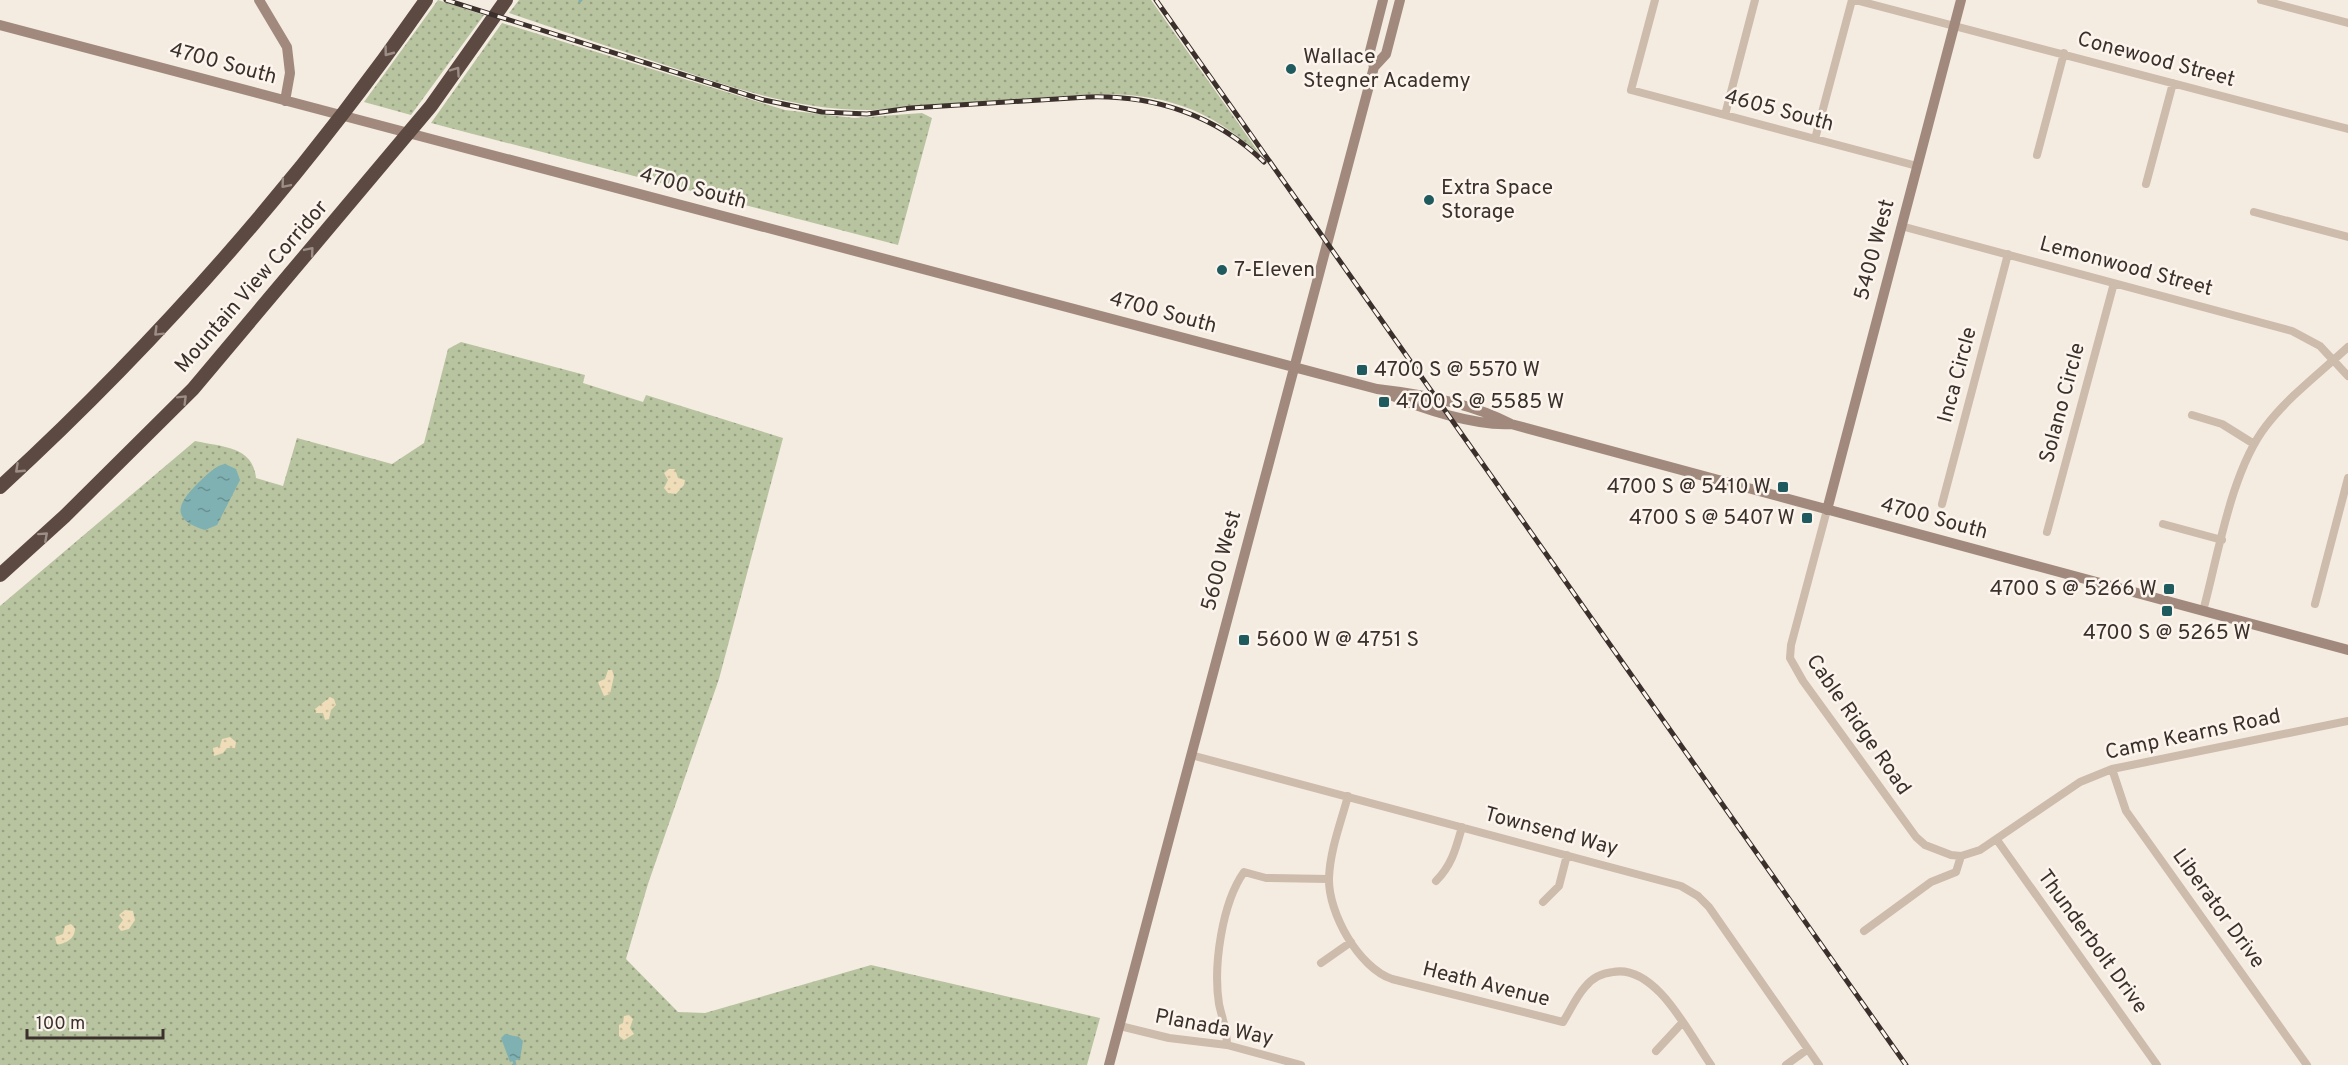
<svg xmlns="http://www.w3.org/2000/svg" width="2348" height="1065" font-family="Overpass,sans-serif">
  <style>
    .grass { fill: url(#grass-dots) }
    .sand { fill: url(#sand-dots) }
    .water { fill: url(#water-ripples) }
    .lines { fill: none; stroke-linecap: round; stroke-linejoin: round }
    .stream { stroke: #7fb0b2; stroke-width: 3 }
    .street { stroke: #cdbbac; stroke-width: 8 }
    .secondary { stroke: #a18a7d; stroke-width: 10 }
    .highway { stroke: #5c4a42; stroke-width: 14 }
    .rail-casing { stroke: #3b302b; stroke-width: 5 }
    .rail { stroke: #fbf5ee; stroke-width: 3; stroke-dasharray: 9; stroke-linecap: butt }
    .oneway { stroke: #9c8e87 }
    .poi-dot { fill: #1f5a5e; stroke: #fbf5ee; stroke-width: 2 }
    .labels { text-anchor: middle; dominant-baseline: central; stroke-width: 5; stroke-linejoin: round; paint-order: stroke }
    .poi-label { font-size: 21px; fill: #3b302b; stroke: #fbf5ee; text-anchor: start }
    .street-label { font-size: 21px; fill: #3b302b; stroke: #fbf5ee }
  </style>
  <defs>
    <pattern id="grass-dots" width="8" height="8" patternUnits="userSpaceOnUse" patternTransform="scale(1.5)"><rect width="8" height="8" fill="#b8c4a0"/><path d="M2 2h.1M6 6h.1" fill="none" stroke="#97a083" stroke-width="1.8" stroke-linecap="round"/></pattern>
    <pattern id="sand-dots" width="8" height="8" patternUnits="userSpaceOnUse" patternTransform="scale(1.5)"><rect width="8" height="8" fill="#efdcb8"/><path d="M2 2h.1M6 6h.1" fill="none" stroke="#cebd9e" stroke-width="1.8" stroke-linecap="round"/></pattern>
    <pattern id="water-ripples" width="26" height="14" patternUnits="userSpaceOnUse" patternTransform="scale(1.5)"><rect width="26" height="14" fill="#7fb0b2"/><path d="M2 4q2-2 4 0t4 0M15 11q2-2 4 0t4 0" fill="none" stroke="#699091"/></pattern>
  </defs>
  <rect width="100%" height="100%" fill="#f4ebe1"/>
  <path class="grass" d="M438 0 484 15 411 115 364 102Z
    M519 0H1151L1260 154C1236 134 1212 116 1182 106 1131 88 1076 95 1023 99 973 103 923 107 873 110 800 111 733 88 665 65 613 48 561 31 509 13Z
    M502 23 785 110 854 118 922 113 932 118 898 245 431 123Z
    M461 342 585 375 583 383 643 402 646 395 783 438 719 679 648 884 626 959 678 1012 705 1013 871 965 1100 1018 1087 1065H0V606L195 441C222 447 253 446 256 478L283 486 297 438 392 464 424 443 448 349Z"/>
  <path class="sand" d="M669 469H675L678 478 685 480 684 485 676 494 668 493 664 488 668 480 664 473Z
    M612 670 614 676 610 694 604 696 598 682 605 679 608 670Z
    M330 697 334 699 336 705 331 710 329 719 325 720 323 713H316L315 709Z
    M230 737 236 742 235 748H227L223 753 214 756 213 748 220 746 222 739Z
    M125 910 133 911 135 920 129 929 121 931 118 927 123 920 119 915Z
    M71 924 75 928C75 940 65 943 57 945L55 937 63 934 65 926Z
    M629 1015 633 1019 630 1028 634 1034 624 1040 619 1036V1025L623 1023 624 1016Z"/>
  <path class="water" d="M225 464 236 469 240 480 217 525 205 530C171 519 176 505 198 483 206 476 214 466 225 464Z
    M505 1034 519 1037 523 1041 520 1059 510 1062 501 1038Z"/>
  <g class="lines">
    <path class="stream" d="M580 1 581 0
      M514 1061 515 1065"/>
    <path class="street" d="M1655 0 1631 90 1917 166
      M1855 0 2348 129
      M2261 0 2348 23
      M1725 115 1755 0
      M1815 139 1852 0
      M2037 155 2064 53
      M2146 184 2173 83
      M2254 212 2348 237
      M1901 226 2292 331 2320 346 2348 376
      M2192 415 2222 424 2254 444
      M1942 504 2008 254
      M1827 510 1791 645 1790 658 1803 681 1916 837 1925 845 1951 855 1961 856 1980 850 2080 782 2112 769 2348 721
      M2163 524 2222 540
      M2047 532 2114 283
      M2315 604 2348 478
      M2203 611C2218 556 2231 471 2266 426 2288 397 2321 372 2348 347
      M1191 755 1681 886 1698 896 1709 907 1819 1065
      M2112 769 2126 811 2307 1065
      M1348 796C1341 822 1330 850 1329 878 1328 913 1359 968 1392 979L1563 1022C1570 1011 1576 997 1585 987 1592 978 1602 973 1613 972 1656 964 1689 1034 1711 1065
      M1997 840 2157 1065
      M1436 881C1452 865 1456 848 1462 827
      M1543 902 1559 886 1567 855
      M1864 931 1931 882 1956 872 1961 856
      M1321 963 1351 942
      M1120 1026 1169 1038 1227 1045 1301 1065
      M1227 1045C1227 1030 1222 1018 1219 1004 1213 966 1222 903 1244 872L1266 878 1329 879
      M1656 1051 1682 1023
      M1786 1065 1808 1049"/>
    <path class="secondary" d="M259 0 287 47 290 73 285 101
      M0 25 1377 389C1421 394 1471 403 1511 424L2348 650
      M1374 67 1370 51 1383 0
      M1388 394C1421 409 1476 426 1511 424
      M1827 510 1961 0
      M1109 1065 1374 67 1386 54 1400 0"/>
    <path class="highway" d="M0 487C159 341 303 177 426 0
      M0 575 65 516 193 389 431 106 506 0"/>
    <g class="rail-casing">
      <path id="rail" d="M446 0 764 100 822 112 867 114 911 108 1088 97C1154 95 1216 115 1264 162
        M1156 0 1906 1065"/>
    </g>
    <use href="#rail" class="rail"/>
  </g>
  <defs><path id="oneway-chevron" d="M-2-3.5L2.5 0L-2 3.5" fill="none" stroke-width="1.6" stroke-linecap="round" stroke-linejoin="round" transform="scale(1.5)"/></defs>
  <g class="oneway">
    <use href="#oneway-chevron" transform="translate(388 52) rotate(127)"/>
    <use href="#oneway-chevron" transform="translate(456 71) rotate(-55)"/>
    <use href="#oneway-chevron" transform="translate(285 184) rotate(130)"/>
    <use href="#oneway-chevron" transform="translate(310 251) rotate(-50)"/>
    <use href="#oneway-chevron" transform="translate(158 332) rotate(135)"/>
    <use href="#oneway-chevron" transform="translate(183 399) rotate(-45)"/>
    <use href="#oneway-chevron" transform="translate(19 469) rotate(137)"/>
    <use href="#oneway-chevron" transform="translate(44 536) rotate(-42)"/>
  </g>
  <g class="poi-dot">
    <circle cx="1291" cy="69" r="6"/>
    <circle cx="1429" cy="200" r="6"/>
    <circle cx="1222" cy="270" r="6"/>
    <rect x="1356" y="364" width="12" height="12" rx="3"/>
    <rect x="1378" y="396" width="12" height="12" rx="3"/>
    <rect x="1777" y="481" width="12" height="12" rx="3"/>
    <rect x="1801" y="512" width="12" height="12" rx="3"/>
    <rect x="2163" y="583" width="12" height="12" rx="3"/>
    <rect x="2161" y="605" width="12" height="12" rx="3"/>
    <rect x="1238" y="634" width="12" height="12" rx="3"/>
  </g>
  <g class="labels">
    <g class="poi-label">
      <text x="1303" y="57">Wallace<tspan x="1303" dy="24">Stegner Academy</tspan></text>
      <text x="1441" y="188">Extra Space<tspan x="1441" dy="24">Storage</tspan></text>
      <text x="1234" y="270">7-Eleven</text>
      <text x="1374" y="370">4700 S @ 5570 W</text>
      <text x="1396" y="402">4700 S @ 5585 W</text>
      <text x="1771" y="487" text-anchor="end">4700 S @ 5410 W</text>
      <text x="1795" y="518" text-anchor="end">4700 S @ 5407 W</text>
      <text x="2157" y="589" text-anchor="end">4700 S @ 5266 W</text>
      <text x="2167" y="633" text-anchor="middle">4700 S @ 5265 W</text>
      <text x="1256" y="640">5600 W @ 4751 S</text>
    </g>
    <g class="street-label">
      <text transform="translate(2156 60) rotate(15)">Conewood Street</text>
      <text transform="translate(223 64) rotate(15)">4700 South</text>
      <text transform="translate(1779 111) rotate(15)">4605 South</text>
      <text transform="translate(693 189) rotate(15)">4700 South</text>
      <text transform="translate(1875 250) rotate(-75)">5400 West</text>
      <text transform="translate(2126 267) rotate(15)">Lemonwood Street</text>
      <text transform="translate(252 287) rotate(-49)">Mountain View Corridor</text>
      <text transform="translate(1163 313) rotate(15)">4700 South</text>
      <text transform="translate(1958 375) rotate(-75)">Inca Circle</text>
      <text transform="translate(2063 403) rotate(-75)">Solano Circle</text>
      <text transform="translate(1934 519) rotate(15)">4700 South</text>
      <text transform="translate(1222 561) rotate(-75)">5600 West</text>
      <text transform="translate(1858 725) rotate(55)">Cable Ridge Road</text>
      <text transform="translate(2193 735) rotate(-12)">Camp Kearns Road</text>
      <text transform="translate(1551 832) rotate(15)">Townsend Way</text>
      <text transform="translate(2218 909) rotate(54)">Liberator Drive</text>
      <text transform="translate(2092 942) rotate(54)">Thunderbolt Drive</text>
      <text transform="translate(1486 985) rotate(14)">Heath Avenue</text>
      <text transform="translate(1214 1028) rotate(11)">Planada Way</text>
    </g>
  </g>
  <path d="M27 1029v9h136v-9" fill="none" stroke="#3b302b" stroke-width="3"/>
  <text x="36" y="1029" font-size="18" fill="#3b302b" stroke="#fbf5ee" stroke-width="4.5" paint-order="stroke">100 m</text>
</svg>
